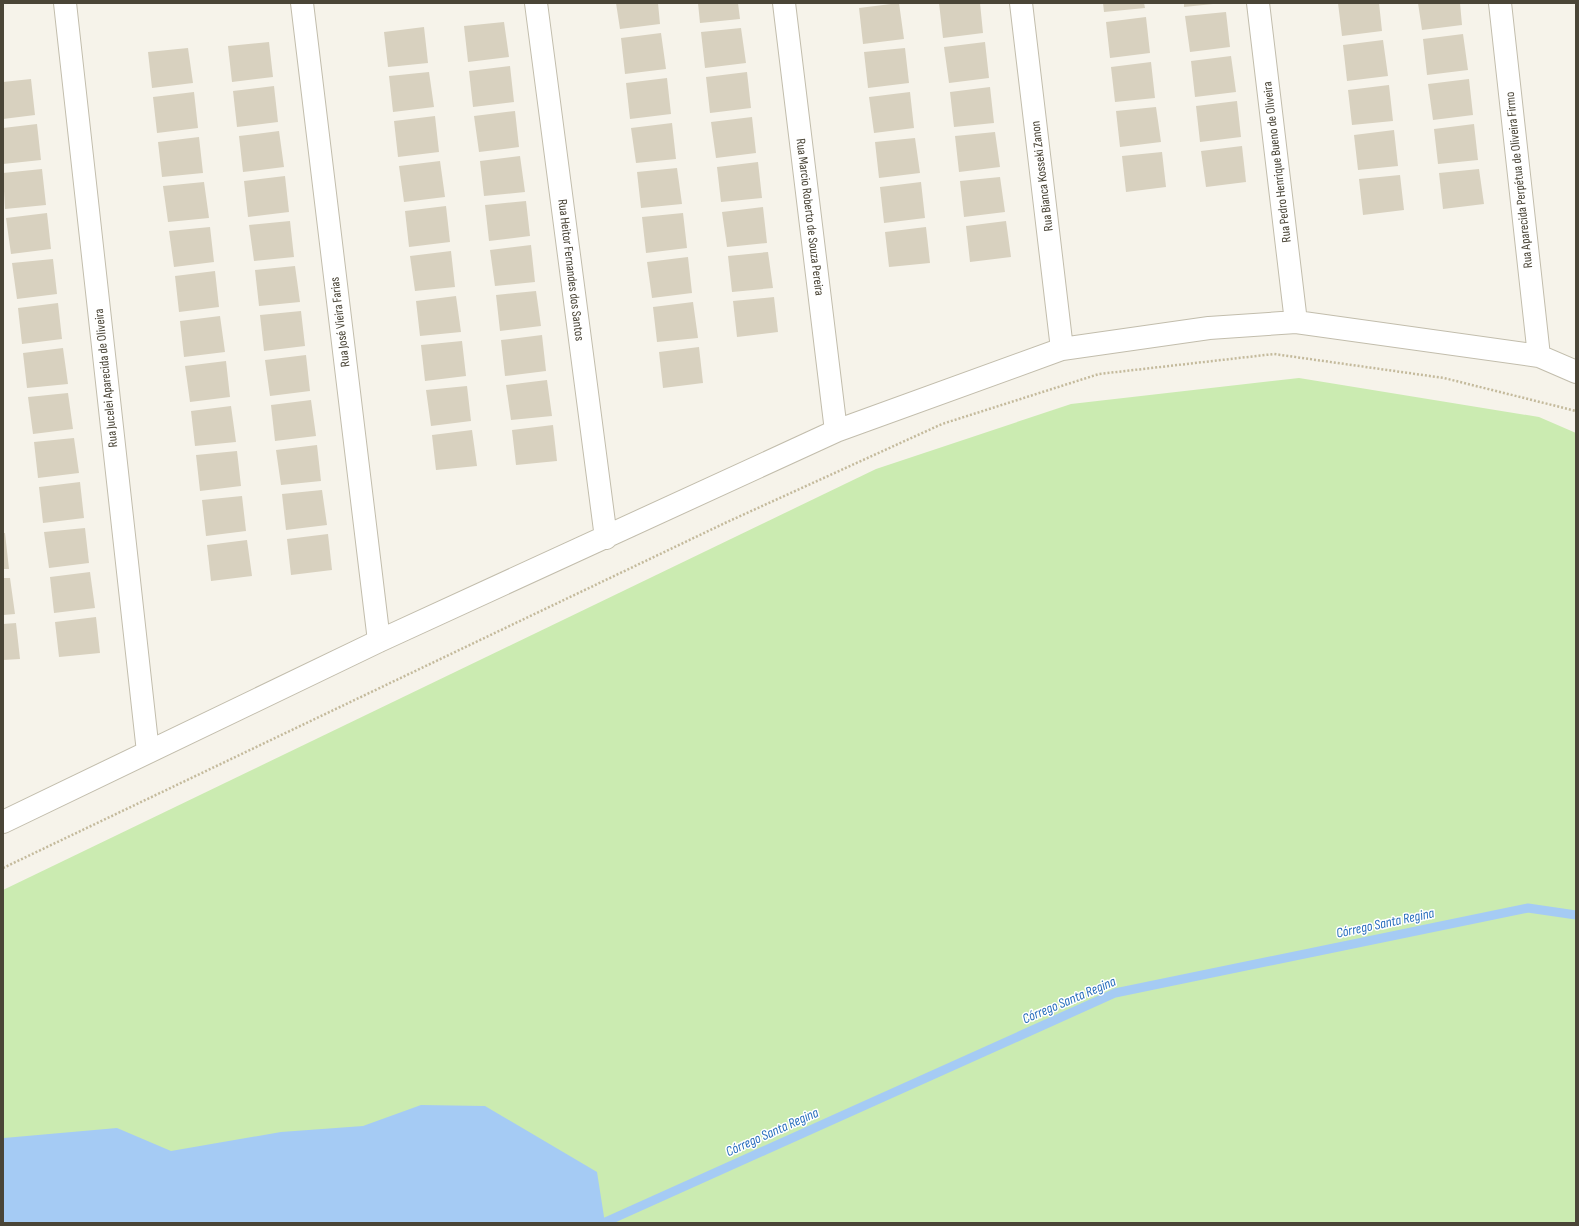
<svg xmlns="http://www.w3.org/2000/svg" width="1579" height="1226" font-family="'Sofia Sans Condensed',sans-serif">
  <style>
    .green { fill: #cbebb1 }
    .water { fill: #a5cbf4 }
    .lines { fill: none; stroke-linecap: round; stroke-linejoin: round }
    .stream { stroke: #a5cbf4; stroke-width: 9 }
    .building { fill: #d8d1bf }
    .minor-casing { stroke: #c2bdac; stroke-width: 24 }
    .path { stroke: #c4ba9c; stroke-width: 2.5; stroke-dasharray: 2 2; stroke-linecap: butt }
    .minor { stroke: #fff; stroke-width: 22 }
    .labels { text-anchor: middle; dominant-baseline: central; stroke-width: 3; stroke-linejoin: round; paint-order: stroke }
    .street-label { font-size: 13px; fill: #4a4537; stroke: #fff }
    .water-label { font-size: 14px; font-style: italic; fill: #2a6fbd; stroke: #fff }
  </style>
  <rect width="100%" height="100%" fill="#f6f3ea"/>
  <path class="green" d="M1299 378 1539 417 1576 433V1223H3V890L876 469 1071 404Z"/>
  <path class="water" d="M421 1105 485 1106 597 1172 605 1223H3V1139L4 1138 117 1128 171 1151 281 1132 363 1126Z"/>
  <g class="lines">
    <path class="stream" d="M603 1223 1115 993 1528 908 1576 915"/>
  </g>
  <path class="building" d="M616 3H658L660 24 620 29Z
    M698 3H738L740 19 700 23Z
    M899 3 904 39 863 44 859 8Z
    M939 3H980L983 33 943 38Z
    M1103 3H1144L1145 8 1104 12Z
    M1184 3H1213V4L1184 7Z
    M1338 3H1379L1382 31 1342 36Z
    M1418 3H1460L1462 25 1422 30Z
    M1226 12 1230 47 1190 52 1185 16Z
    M1146 17 1150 53 1110 58 1106 22Z
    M504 22 509 57 468 62 464 26Z
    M424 27 428 63 388 67 384 32Z
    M741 28 746 63 705 68 701 32Z
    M661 33 666 69 625 74 621 38Z
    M1463 34 1468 70 1427 75 1423 39Z
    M1383 40 1388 76 1347 81 1343 45Z
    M269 42 273 77 232 82 228 46Z
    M985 42 989 78 949 83 944 47Z
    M188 48 193 83 152 88 148 52Z
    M905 48 909 83 868 88 864 52Z
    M1231 56 1236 92 1195 97 1191 61Z
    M1151 62 1155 98 1115 102 1111 67Z
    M510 66 514 102 473 107 469 71Z
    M429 72 434 107 393 112 389 76Z
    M747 72 751 108 710 113 706 77Z
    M667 78 671 114 630 119 626 83Z
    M31 79 35 115 3 119V82Z
    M1469 79 1473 115 1433 120 1428 84Z
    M1389 85 1393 121 1352 125 1348 90Z
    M274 86 278 122 237 127 233 91Z
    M990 87 994 123 954 127 950 92Z
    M194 92 198 128 157 133 153 97Z
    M910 92 914 128 874 133 869 97Z
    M1237 101 1241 137 1200 142 1196 106Z
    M1156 107 1161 142 1120 147 1116 111Z
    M515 111 519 147 479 152 474 116Z
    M435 116 439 152 398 157 394 121Z
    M752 117 756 153 716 158 711 122Z
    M672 123 676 159 636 163 631 128Z
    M37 124 41 160 3 164V128Z
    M1474 124 1478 160 1438 164 1434 129Z
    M1394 130 1398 166 1358 170 1354 135Z
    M279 131 284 167 243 172 239 136Z
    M995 132 1000 167 959 172 955 136Z
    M199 137 203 173 162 177 158 142Z
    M915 138 920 173 879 178 875 142Z
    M1242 146 1246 182 1206 187 1201 151Z
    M1162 152 1166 187 1126 192 1122 156Z
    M520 156 525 192 484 196 480 161Z
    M440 161 445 197 404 202 399 166Z
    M758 162 762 198 721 202 717 167Z
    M677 168 682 204 641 208 637 172Z
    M42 169 46 205 5 209 3 173Z
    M1479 169 1484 204 1443 209 1439 173Z
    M1400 175 1404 210 1363 215 1359 179Z
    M285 176 289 212 248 217 244 181Z
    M1000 177 1005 212 964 217 960 181Z
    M204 182 209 218 168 222 163 186Z
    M921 182 925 218 884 223 880 187Z
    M526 201 530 236 489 241 485 205Z
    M446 206 450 242 409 247 405 211Z
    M763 207 767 243 727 247 722 212Z
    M47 213 51 249 11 254 6 218Z
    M683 213 687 248 646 253 642 217Z
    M290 221 294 257 254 261 249 225Z
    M1006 221 1011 257 970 262 966 226Z
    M210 227 214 262 174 267 169 231Z
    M926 227 930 263 889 267 885 232Z
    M531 245 535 282 495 286 490 250Z
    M451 251 455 287 415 291 410 256Z
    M768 252 773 288 732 292 728 256Z
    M688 257 692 293 652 298 647 262Z
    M53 259 57 294 17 299 12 263Z
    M295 266 300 302 259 306 255 270Z
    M215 271 219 307 179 312 175 276Z
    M536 291 541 326 500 331 496 295Z
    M456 296 461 332 420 336 416 301Z
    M774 297 778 332 737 337 733 301Z
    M693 302 698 338 657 342 653 307Z
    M58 303 62 339 22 344 18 308Z
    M301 311 305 346 264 351 260 315Z
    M220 316 225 352 184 357 180 321Z
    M542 335 546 371 505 376 501 340Z
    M462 341 466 376 425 381 421 345Z
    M699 347 703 383 663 388 659 352Z
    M63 348 68 384 27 388 23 353Z
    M306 355 310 391 270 396 265 360Z
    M226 361 230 397 190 402 185 366Z
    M547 380 552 416 511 420 506 385Z
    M467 386 471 421 431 426 426 390Z
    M68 393 73 429 33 434 28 397Z
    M311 400 316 436 275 441 271 405Z
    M231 406 236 442 195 446 191 411Z
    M553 425 557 461 516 465 512 430Z
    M472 430 477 466 436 470 432 435Z
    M74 438 79 473 38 478 34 442Z
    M317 445 321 481 281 485 276 450Z
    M237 451 241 486 200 491 196 455Z
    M80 482 84 518 43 523 39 487Z
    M322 490 327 525 286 530 282 494Z
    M242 496 246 531 206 536 202 500Z
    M85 528 89 563 49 568 44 532Z
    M3 533H5L9 569H3Z
    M328 534 332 570 291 575 287 539Z
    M247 540 252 576 211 581 207 545Z
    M90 572 95 608 54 613 50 577Z
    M3 578H10L15 614 3 615Z
    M96 617 100 653 59 657 55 622Z
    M16 623 20 659 3 660V624Z"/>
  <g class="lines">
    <g class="minor-casing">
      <path id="minor" d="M65 3 148 752
        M302 3 379 641
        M536 3 606 538
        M784 3 836 431
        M1021 3 1062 349
        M1258 3 1296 322
        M1500 3 1539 356
        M3 822 379 641 836 431 1062 349 1209 328 1296 322 1539 356 1576 372"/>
    </g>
    <path class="path" d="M3 868 725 523 942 424 1099 374 1274 354 1444 378 1576 411"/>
    <use href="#minor" class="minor"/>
  </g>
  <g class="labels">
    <g class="street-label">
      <text transform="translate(1277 162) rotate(-97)">Rua Pedro Henrique Bueno de Oliveira</text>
      <text transform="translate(1042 176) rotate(-97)">Rua Bianca Kosseki Zanon</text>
      <text transform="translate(1519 180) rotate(-96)">Rua Aparecida Perpétua de Oliveira Firmo</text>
      <text transform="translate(810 217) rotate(83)">Rua Marcio Roberto de Souza Pereira</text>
      <text transform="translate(571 270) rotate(83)">Rua Heitor Fernandes dos Santos</text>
      <text transform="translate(340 322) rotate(-97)">Rua José Vieira Farias</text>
      <text transform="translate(106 378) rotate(-96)">Rua Jucelei Aparecida de Oliveira</text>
    </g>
    <g class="water-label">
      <text transform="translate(1385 923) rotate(-12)">Córrego Santa Regina</text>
      <text transform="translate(1069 1000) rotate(-23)">Córrego Santa Regina</text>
      <text transform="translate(772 1132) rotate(-24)">Córrego Santa Regina</text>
    </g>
  </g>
  <rect width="1579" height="1226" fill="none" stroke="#4a4537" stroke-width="8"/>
</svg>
